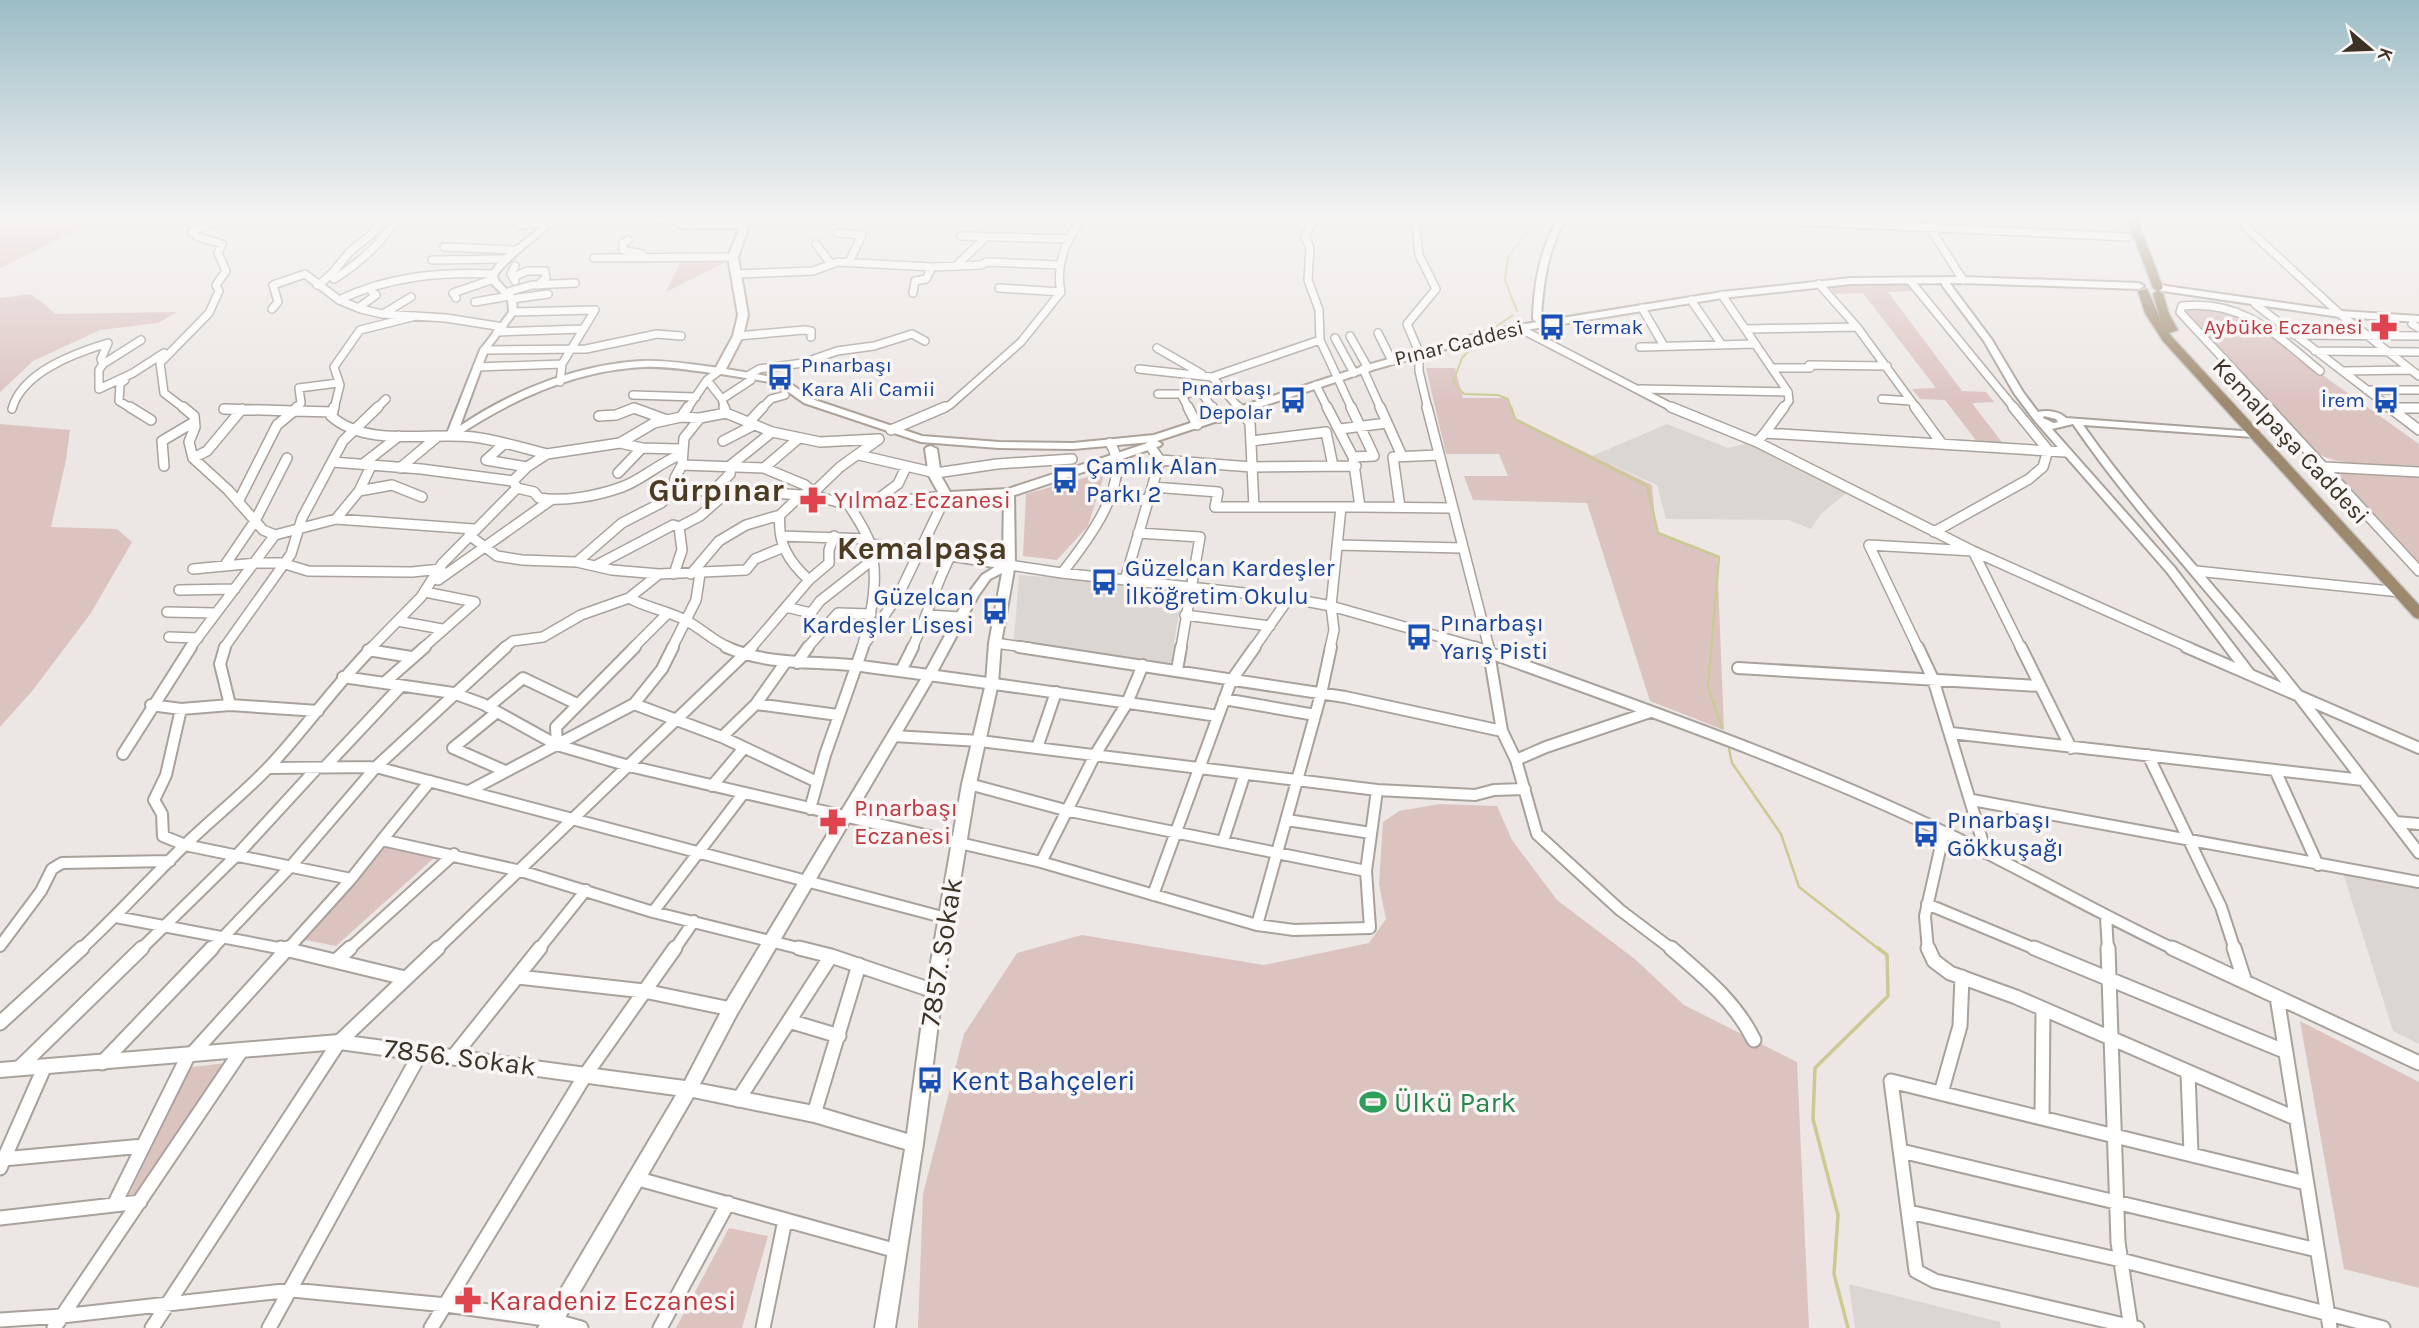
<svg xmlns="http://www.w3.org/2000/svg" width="2419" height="1328" font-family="Karla,sans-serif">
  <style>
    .built { fill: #dcd6d3 }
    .green { fill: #dbc3c0 }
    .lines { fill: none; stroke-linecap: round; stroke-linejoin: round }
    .stream-far2 { stroke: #cbca93; stroke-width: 2 }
    .stream-far1 { stroke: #cbca93; stroke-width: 2.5 }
    .stream { stroke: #cbca93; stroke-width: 3.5 }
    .minor-far3-casing { stroke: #a9a29c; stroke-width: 10 }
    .minor-far2-casing { stroke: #a9a29c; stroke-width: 12 }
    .minor-far1-casing { stroke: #a9a29c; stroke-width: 14 }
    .minor-casing { stroke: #a9a29c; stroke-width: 17 }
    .tertiary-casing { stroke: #a9a29c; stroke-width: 4 }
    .secondary-casing { stroke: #aca299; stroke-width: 4 }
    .primary-casing { stroke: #c8c6c2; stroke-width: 3 }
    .minor-far3 { stroke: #fff; stroke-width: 7 }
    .minor-far2 { stroke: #fff; stroke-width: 9 }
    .minor-far1 { stroke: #fff; stroke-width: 10 }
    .minor { stroke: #fff; stroke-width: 13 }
    .tertiary { fill: #fff; fill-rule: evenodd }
    .secondary { fill: #fff; fill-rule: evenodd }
    .primary { fill: #9d896e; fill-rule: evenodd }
    .labels { text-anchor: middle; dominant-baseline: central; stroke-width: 7; stroke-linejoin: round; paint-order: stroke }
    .far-transit-label { font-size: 21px; fill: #164399; stroke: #f9f6f5; text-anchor: start }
    .far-health-label { font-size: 21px; fill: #be3a42; stroke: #f9f6f5; text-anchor: end }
    .far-street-label { font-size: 21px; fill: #3c3226; stroke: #f9f6f5 }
    .street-label { font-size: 24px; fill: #3c3226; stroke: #f9f6f5 }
    .transit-label { font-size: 24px; fill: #164399; stroke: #f9f6f5; text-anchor: start }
    .health-label { font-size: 24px; fill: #be3a42; stroke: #f9f6f5; text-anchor: start }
    .near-street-label { font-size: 28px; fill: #3c3226; stroke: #f9f6f5 }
    .near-transit-label { font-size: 28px; fill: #164399; stroke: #f9f6f5; text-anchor: start }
    .near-leisure-label { font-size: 28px; fill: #27864d; stroke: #f9f6f5; text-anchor: start }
    .near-health-label { font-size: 28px; fill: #be3a42; stroke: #f9f6f5; text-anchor: start }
    .district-label { font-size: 32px; font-weight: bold; fill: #4c3b23; stroke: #f9f6f5 }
  </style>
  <rect width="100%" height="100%" fill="#ece7e4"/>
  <path class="built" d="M1667 424 1728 448 1752 442 1850 490 1821 514 1811 529 1788 520 1666 519 1657 485 1592 456Z
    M1019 575 1183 588 1170 667 1014 640Z
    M2343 873 2419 888V1044L2393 1031Z
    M1849 1284 2000 1322 2001 1328H1855Z"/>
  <path class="green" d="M0 218H104L0 268Z
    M682 259 730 260 666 292Z
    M1909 284 1914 291 1888 292 1962 391 1986 392 1994 402 1972 403 2004 445 1978 443 1945 400 1920 399 1912 389 1936 388 1863 293 1835 294 1830 287Z
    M31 294 56 314 177 312 158 323 100 330 33 361 0 392V298Z
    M2188 307 2245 314 2328 379 2419 444V466C2386 464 2342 469 2313 451L2185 312Z
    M1426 368H1455L1463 398H1507L1513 417 1652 485 1656 531 1717 555 1724 730 1650 701 1587 503 1473 500 1464 476H1508L1499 454H1446Z
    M0 424 70 430 66 460 51 527 117 529 132 542 91 613 33 690 0 727Z
    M1105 472 1088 526 1057 560 1023 556 1026 494Z
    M2342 473 2419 477V566L2339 476Z
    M1440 804 1497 806 1512 840 1557 900 1636 960 1684 1005 1797 1062 1809 1328H918L923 1194 964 1034 1017 953 1082 935 1264 965 1369 943 1386 919 1379 884 1383 822 1399 811Z
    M387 845 435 857 336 946 305 940Z
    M2300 1021 2419 1082V1288L2344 1269Z
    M227 1063 141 1196 128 1197 191 1067Z
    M729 1228 768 1236 742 1328H676Z"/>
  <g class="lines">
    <path class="stream-far2" d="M1517 311 1505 280 1508 257 1538 218
      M1497 326 1513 315
      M1479 340 1462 358 1453 382 1464 394 1498 395 1508 399 1511 409"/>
    <path class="stream-far1" d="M1511 407 1515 419 1647 486 1658 533 1719 557 1708 686 1722 728
      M1729 749 1732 763 1781 834 1799 887 1880 950"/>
    <path class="stream" d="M1848 1328 1834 1274 1838 1215 1813 1119 1815 1068 1888 996 1887 955 1878 948"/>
    <g class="minor-far3-casing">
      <path id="minor-far3" d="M647 218 679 220 678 223 684 225 745 224
        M1314 218 1305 237 1310 248 1308 280 1319 310 1320 340 1352 409
        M1415 218 1419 255 1436 289 1407 324 1419 352V371L1428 409
        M1726 218 2128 237
        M2240 218 2250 231 2340 314 2419 376
        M519 225 551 223
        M1930 228 1963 280
        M838 233 862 235 849 262
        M961 236 1068 239
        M628 240 623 243V250L642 254
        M816 244 831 264
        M444 247 516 250
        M594 258 733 257
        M432 260 505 259
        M515 266 511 274 515 281
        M956 266 986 237
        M737 274 813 271 838 262 932 267 981 265 987 262 1059 265
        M514 277 527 271H545L546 278 538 285
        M334 279C361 262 380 244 398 218
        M1912 283 2015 409
        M1819 284 1857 327 1917 409
        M317 285C334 276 340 261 353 249 363 240 372 238 377 225L393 218
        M999 288 1061 292
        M508 292 532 285 575 283
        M913 293 915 281 926 279 932 267
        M456 298 453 293 494 279
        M512 299 548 294
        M339 300C389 276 439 272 494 274
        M1691 300 1722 345
        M475 302 510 296
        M2255 304 2392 409
        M358 308 376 295 372 292
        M1642 308 1664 346
        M272 309 278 302 273 285 305 274 339 300 361 309 382 314 446 318 503 327
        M513 312 595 310 562 364 560 382
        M383 314 411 297
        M2412 324 2419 328
        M1517 327 1675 409
        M1745 329 1857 327
        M497 332 583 329
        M1378 333 1392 361
        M2294 335 2419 336
        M738 336 804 330 811 331V337
        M1350 336 1368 368
        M1335 338 1354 373
        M141 340 103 364 99 370V389L133 373 164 353
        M1640 347 1755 344
        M1157 348 1202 374
        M484 350 586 349 657 334 681 336
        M2315 351 2419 352
        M477 367 562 364
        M1772 368H1810L1809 365 1887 366
        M1139 369 1212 377
        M1363 369 1381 409
        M2343 371 2411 370
        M749 375 759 369 803 363 837 351 874 346 912 334 925 341
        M125 380 120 384 119 401 132 409
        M707 380 722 399 725 409
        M1316 385 1328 409
        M1640 389 1788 392 1722 295
        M2367 390H2419
        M1201 392 1213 409
        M1158 394H1181L1189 409
        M1181 394 1225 390
        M633 395 696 397
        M722 399 751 380
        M1882 399 1911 401
        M2392 408H2419
        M12 409C22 372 75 353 108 343L101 359 103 364
        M185 409 164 393 160 363 209 313 219 291 216 285 226 271 218 253 222 244 198 237 192 232 222 218
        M296 409 301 403 299 388 338 383
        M334 409 340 385 334 367 360 330 416 316
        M376 409 386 399
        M631 409H637
        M687 409 707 380 719 371
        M761 409 771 399 785 395
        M941 409 950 405 1021 342 1061 292C1055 264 1066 241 1082 218
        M1240 409 1212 377 1320 340
        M1783 409 1789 401 1788 392
        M2270 409 2180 312 2182 306C2244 300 2275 334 2320 371"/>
    </g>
    <g class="minor-far2-casing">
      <path id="minor-far2" d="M130 407 151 420
        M183 407 194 416 195 427 189 442 193 458 228 490 263 530 275 535 336 519 474 529
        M334 407 331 416C367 448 428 432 473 437 498 440 523 448 547 454
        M688 407 681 417 700 418 726 413 772 432 820 442 878 439
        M724 407 726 413
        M1188 407 1197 425
        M1212 407 1219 418
        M1238 407 1250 423 1254 507
        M1327 407 1353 457 1360 507 1451 508
        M1351 407 1374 456 1353 457
        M1380 407 1402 456
        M1427 407 1489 648
        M1671 407 1757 442 1973 551 2190 648
        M1915 407 1942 444
        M2268 407 2419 571
        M2389 407 2419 430
        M2392 408H2419
        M224 409 294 411 297 407
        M599 416 616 415 634 408 667 420
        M750 421 763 407
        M1340 429 1387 423
        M891 430 945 407
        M1765 433 1784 407
        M723 441 754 425
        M1251 441 1326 432 1333 466
        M1757 442 1765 433 2065 452
        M620 443 642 448 679 449
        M504 444 486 460 527 467
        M1150 446 1160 460 1252 467 1356 466
        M859 455 936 473 997 464 1072 459
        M193 458 207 451 242 409
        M333 462 421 469 513 481 517 488 442 564 421 597 371 648
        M363 464 399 436
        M682 465 764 468 805 485 819 497 849 505C856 517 866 530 870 544 880 579 871 615 862 648
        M164 466 162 441 194 422
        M2325 467 2419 472
        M400 468 437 437
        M764 468 799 438
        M618 473 642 448
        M513 481 527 467 547 454 620 443 654 423 681 417
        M1153 487 1218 492 1215 507H1360
        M517 488 534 492 539 498C564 502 597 496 622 487 642 480 659 463 680 455
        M359 491 392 485 422 497
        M744 491 801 495
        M673 492 714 490 730 474 731 465 772 432
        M1107 497 1149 500
        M878 499 898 484 906 467
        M238 502 277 425 294 411 333 412
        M849 505 946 496 899 594 862 648
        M1400 507 1393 457 1438 455
        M336 519 359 491 372 464
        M1934 532 2029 479 2043 467 2048 450 2013 407
        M1138 533 1200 537 1181 648
        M469 535 497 556 522 560 577 562 612 570 659 574 746 570 755 559 784 547
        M781 536 868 539
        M871 544 1062 573 1289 598 1331 606 1479 648
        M1337 545 1461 548
        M577 562 622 523 661 503 673 492 675 478 682 465 684 438 700 418
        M225 565 255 521 287 458
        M595 566 673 525 679 527 700 516 725 494 714 490
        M193 569 257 563H282L308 571 412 572 441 569
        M2196 571 2400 592
        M1062 573C1085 544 1135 480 1110 443
        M674 574 682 550 679 527
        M691 574 719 541 746 525 780 515 801 495 813 493 840 467 879 439
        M438 580 551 500
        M809 580 829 563V550L834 536
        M1125 580 1160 460
        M179 590 235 589
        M629 598C647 608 669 611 687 621 702 629 713 641 730 648
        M786 607 811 613 820 601 871 561
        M167 612 216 613
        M928 615 961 617
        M1185 615 1270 626
        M398 621 442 629
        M169 637 198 638
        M995 643 1030 648
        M190 648 275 535
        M224 648 291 554 302 518 343 441 378 407
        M423 648 475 602 425 592
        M504 648 513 641 543 637 581 615 629 598 659 574
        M633 648 666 615
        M672 648 696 600 700 574
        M751 648 809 580C789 562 777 543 780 515
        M807 648 838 613 871 614
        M912 648C927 618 935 585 951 555
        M1254 648 1289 598
        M1330 648 1334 630 1331 606 1341 507
        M1918 648 1869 545 1973 551 2021 648"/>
    </g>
    <g class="minor-far1-casing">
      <path id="minor-far1" d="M225 647 220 664 230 705
        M726 647C772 667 819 660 868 667 985 682 1101 699 1218 716
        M1019 647 1345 697 1502 731
        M1474 647C1632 705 1792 759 1944 832 2022 869 2097 913 2176 950
        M1488 647 1502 731 1516 760 1537 834 1620 910 1673 950
        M1918 647 1933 679 1986 853
        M2021 647 2071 748
        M2186 647 2419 748
        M368 650 411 657
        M797 663 808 647
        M1738 668 2040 686
        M1177 670 1181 647
        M901 671 913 647
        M343 677 453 693 483 704 557 745 629 766 1041 862 1257 925 1294 930 1370 928 1366 871 1377 790
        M384 683 425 647
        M2298 695 2419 853
        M1224 699 1315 715
        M634 704 722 737 815 781
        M756 704 838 715
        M151 705 181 709 230 705 318 711
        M488 707 523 678 577 704
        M181 709 166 775 154 800 162 814 163 836 185 845 351 879
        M497 712 453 748 505 771
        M1951 733 2363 780
        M893 736 980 741 1377 790 1475 795 1494 790 1525 789
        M722 737 756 704 785 663
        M557 745 556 727 635 647
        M1037 748 1056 692
        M123 754 191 647
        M2148 755 2221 907 2235 950
        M1516 760 1546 747 1650 712
        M325 767 401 686
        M268 768 376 767 946 918
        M2275 770 2318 865
        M430 781 382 840 521 871 653 912 806 950
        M969 784 1065 810 1366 871
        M712 786 744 748
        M469 791 634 704 662 669 673 647
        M1972 800 2419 882
        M810 809 825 755 863 647
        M1287 820 1371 833
        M2396 822 2419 824
        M1223 841 1244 776
        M1041 862 1095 755 1127 703 1143 665
        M1153 895 1231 681 1255 647
        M1927 904 2038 950
        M653 912 743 794
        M116 917 289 950
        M2106 917 2108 950
        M1257 925 1321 694 1331 647
        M0 946 41 891 52 869 62 863 170 861
        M80 950C117 916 150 879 186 844 213 818 242 795 268 768 305 729 335 685 373 647
        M140 950 238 854 317 768
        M211 950 292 865 376 767 506 647
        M287 950 351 879 382 840
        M348 950 454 854
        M436 950 752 647
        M538 950 586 890
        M674 950 694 921
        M1928 950 1925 916 1944 832"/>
    </g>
    <g class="minor-casing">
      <path id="minor" d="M281 948 405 978
        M799 948 831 956 934 991
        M1671 948C1703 976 1735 1001 1754 1040
        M1928 948 1934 961 1950 973 2016 997 2295 1118
        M2034 948 2284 1051
        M2108 948 2118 1242 2131 1328
        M2172 948 2419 1063
        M2234 948 2245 982
        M337 960 350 948
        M518 977 644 991 731 1009
        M2277 997 2330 1328
        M789 1021 839 1036
        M0 1023 82 948
        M192 1054 288 948
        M453 1057 540 948
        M102 1063 212 948
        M19 1068 142 948
        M2188 1073 2191 1153
        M1941 1093 1960 1026 1962 977
        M738 1100 831 956
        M814 1114 859 965
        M2042 1117 2043 1009
        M1901 1151 2317 1250
        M3 1159 143 1146
        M0 1168 44 1068
        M635 1178 897 1251
        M114 1205 188 1056
        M1909 1212 2121 1260 2383 1328
        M0 1218 140 1202
        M0 1320 62 1316 292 1290 446 1305 552 1320 581 1328
        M54 1328 241 1051
        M152 1328 339 1042 438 948
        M269 1328 421 1052
        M431 1328 586 1074 675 948
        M660 1328 728 1203
        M763 1328 785 1220
        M2137 1328 1935 1281 1916 1271 1891 1081 2306 1183"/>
    </g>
    <g class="tertiary-casing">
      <path id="tertiary" d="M550 218H558C539 240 514 252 497 275L498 280 516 299 517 312 488 350 460 426C513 390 579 364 643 361 668 360 694 365 719 368L724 371 719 374C694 371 669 366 644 367 576 370 510 400 454 438H448L446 436 480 350 509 312 508 300 491 283 489 275 502 257 540 228Z
        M1558 218H1566C1548 250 1543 282 1541 318L1545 323 1541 326 1533 319C1534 282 1540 250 1558 218Z
        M1942 281H1948L1992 340 2023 392 2038 412C2047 410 2059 411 2066 418L2256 432V436L2253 437 2083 425C2149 519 2229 599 2299 689L2301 692 2299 695H2291C2220 603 2139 520 2073 424L2052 429 2175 568 2255 673 2253 676H2245L2167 572 2035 421 2014 393 1984 341 1942 285ZM2044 416 2056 419 2058 422 2054 423 2043 418Z
        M1009 490 1014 493 1015 564 1001 643 998 683 976 784 942 991 923 1144 895 1328H875L905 1149 814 1122 693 1097 559 1328H538L676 1095 339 1049 0 1077V1063L339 1035 685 1081 725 1004 924 674 967 595 982 575 1003 562 1004 493ZM1002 573 989 643 986 683 962 784 926 991 907 1134 814 1106 700 1084 737 1014 936 674 978 596 990 579Z"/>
    </g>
    <g class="secondary-casing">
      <path id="secondary" d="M746 218H754L749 225 738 257 748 315 743 336 726 369 784 379 812 399 922 436 999 442 1073 443 1154 435 1364 366 1494 329 1722 292 1851 278 1963 277 2139 283 2144 286 2139 289 1963 283 1851 284 1722 298 1495 335 1372 370 1157 441 1162 444 1160 446 1009 497 946 500 942 499 929 476 925 449 927 447 931 446 937 449 941 476 950 492 1008 489 1151 442 1073 449 999 448 921 442 804 403 776 383 715 373 714 371 733 336 738 315 728 257 741 224Z
        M2159 285 2340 311 2419 316V322L2340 317 2156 290V286Z"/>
    </g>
    <g class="primary-casing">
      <path id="primary" d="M2127 218H2137L2163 288 2159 291 2163 294 2169 314 2178 330 2169 333 2172 337 2419 605V619L2414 617 2163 341 2145 313 2138 291 2147 289 2160 318 2153 294 2157 291 2153 288Z"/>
    </g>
    <use href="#minor-far3" class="minor-far3"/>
    <use href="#minor-far2" class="minor-far2"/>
    <use href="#minor-far1" class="minor-far1"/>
    <use href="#minor" class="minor"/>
    <use href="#tertiary" class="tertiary"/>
    <use href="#secondary" class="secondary"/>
    <use href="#primary" class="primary"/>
  </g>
  <linearGradient id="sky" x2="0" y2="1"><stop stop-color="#9cbdc6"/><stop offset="0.54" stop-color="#f6f4f3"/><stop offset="1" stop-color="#f6f4f3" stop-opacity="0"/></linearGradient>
  <rect width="2419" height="404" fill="url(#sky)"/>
  <defs>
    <g id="bus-bare" transform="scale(2.1)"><path d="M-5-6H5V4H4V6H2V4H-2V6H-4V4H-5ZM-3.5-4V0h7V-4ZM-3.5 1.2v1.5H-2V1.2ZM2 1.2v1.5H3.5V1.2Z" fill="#1a4fb4" stroke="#f9f6f5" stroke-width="2.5" paint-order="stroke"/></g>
    <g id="pharmacy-bare" transform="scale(2.1)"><path d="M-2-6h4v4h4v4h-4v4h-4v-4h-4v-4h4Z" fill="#e0444e" stroke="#f9f6f5" stroke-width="2.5" paint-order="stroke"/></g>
    <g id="stadium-bare" transform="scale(2.1)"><path d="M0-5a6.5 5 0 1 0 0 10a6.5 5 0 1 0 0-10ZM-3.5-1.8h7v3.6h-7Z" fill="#2e9e5b" stroke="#f9f6f5" stroke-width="2.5" paint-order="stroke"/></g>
  </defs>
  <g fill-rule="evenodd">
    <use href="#bus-bare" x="1552" y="327"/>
    <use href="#pharmacy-bare" x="2384" y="327"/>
    <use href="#bus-bare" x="780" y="377"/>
    <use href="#bus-bare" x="1293" y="400"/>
    <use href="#bus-bare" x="2386" y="400"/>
    <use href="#bus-bare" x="1065" y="480"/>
    <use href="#pharmacy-bare" x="813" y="500"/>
    <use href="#bus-bare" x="1104" y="582"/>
    <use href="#bus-bare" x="995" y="611"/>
    <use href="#bus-bare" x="1419" y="637"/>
    <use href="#pharmacy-bare" x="833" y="822"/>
    <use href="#bus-bare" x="1926" y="834"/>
    <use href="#bus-bare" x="930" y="1080"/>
    <use href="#stadium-bare" x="1373" y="1102"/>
    <use href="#pharmacy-bare" x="468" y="1300"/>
  </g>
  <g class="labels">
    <g class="far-transit-label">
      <text x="1573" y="327">Termak</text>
      <text x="801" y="365">Pınarbaşı<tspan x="801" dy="24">Kara Ali Camii</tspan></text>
      <text x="1272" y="388" text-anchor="end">Pınarbaşı<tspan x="1272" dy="24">Depolar</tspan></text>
      <text x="2365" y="400" text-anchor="end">İrem</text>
    </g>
    <g class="far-health-label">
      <text x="2363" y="327">Aybüke Eczanesi</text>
    </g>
    <g class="far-street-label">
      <text transform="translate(1459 343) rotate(-14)">Pınar Caddesi</text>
    </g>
    <g class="street-label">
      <text transform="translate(2291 441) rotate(47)">Kemalpaşa Caddesi</text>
    </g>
    <g class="transit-label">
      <text x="1086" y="466">Çamlık Alan<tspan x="1086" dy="28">Parkı 2</tspan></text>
      <text x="1125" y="568">Güzelcan Kardeşler<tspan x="1125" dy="28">İlköğretim Okulu</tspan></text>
      <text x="974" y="597" text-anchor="end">Güzelcan<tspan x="974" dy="28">Kardeşler Lisesi</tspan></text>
      <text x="1440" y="623">Pınarbaşı<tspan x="1440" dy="28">Yarış Pisti</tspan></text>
      <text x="1947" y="820">Pınarbaşı<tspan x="1947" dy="28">Gökkuşağı</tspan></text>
    </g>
    <g class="health-label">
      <text x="834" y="500">Yılmaz Eczanesi</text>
      <text x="854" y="808">Pınarbaşı<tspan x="854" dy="28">Eczanesi</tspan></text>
    </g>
    <g class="near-street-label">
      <text transform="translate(941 952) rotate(-81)">7857. Sokak</text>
      <text transform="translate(460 1057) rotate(7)">7856. Sokak</text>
    </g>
    <g class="near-transit-label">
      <text x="951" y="1080">Kent Bahçeleri</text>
    </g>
    <g class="near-leisure-label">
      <text x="1394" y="1102">Ülkü Park</text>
    </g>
    <g class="near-health-label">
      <text x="489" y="1300">Karadeniz Eczanesi</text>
    </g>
    <g class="district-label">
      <text x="716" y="490">Gürpınar</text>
      <text x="922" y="548">Kemalpaşa</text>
    </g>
  </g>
  <g transform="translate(2370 49) rotate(109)" stroke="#f9f6f5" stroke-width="5" paint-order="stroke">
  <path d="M0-5L12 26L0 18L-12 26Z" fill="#3c3226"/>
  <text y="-10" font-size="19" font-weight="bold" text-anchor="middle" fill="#3c3226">K</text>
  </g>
</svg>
